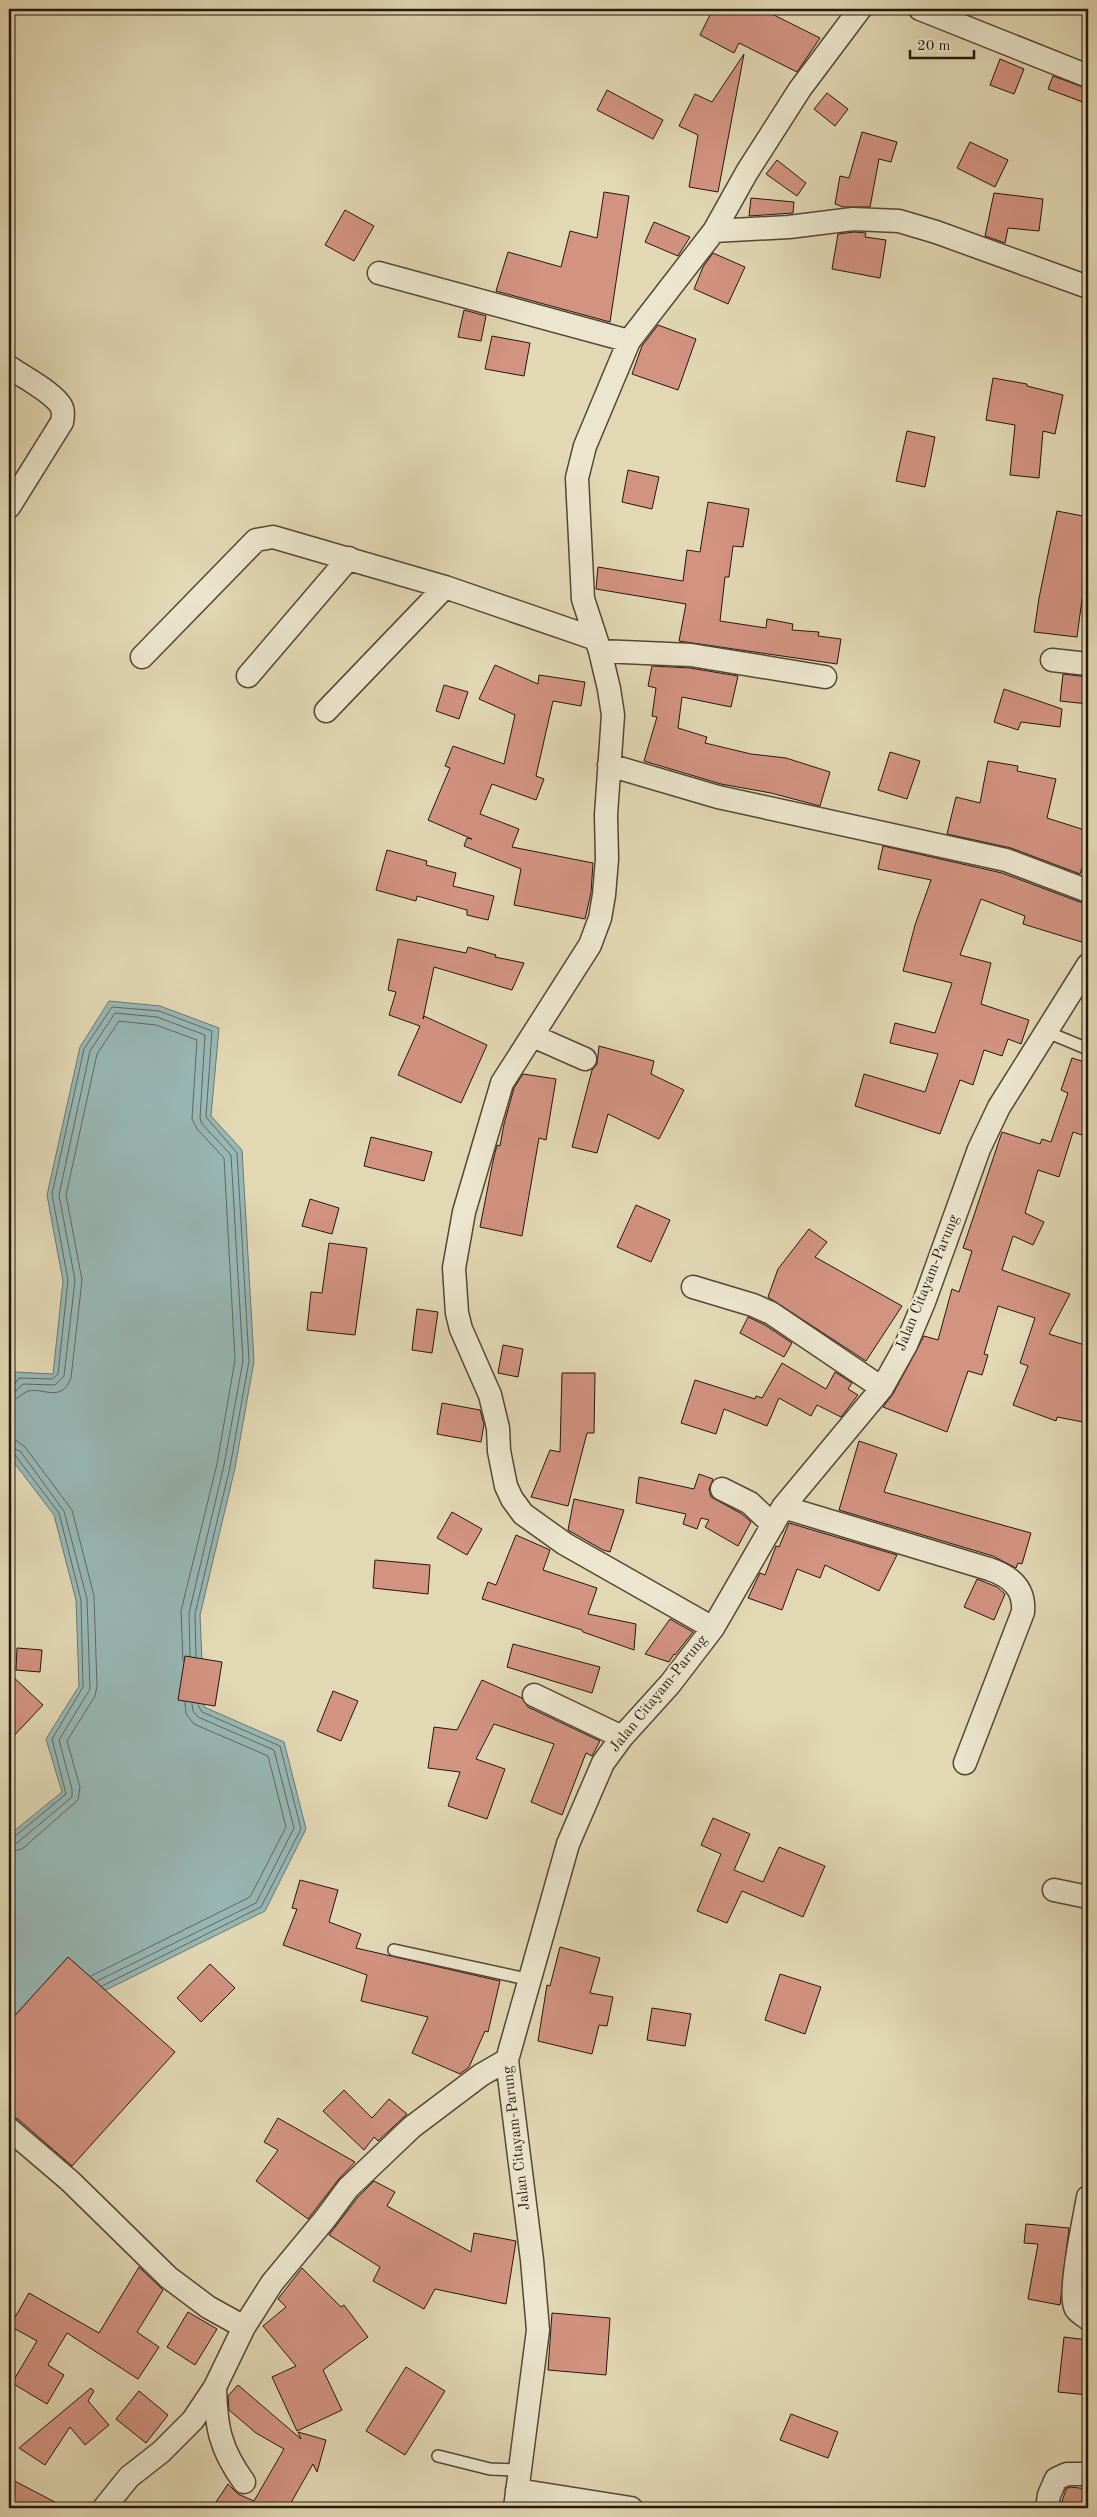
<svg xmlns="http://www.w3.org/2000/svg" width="1097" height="2517" font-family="'Old Standard TT',serif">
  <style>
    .water { fill: #98b8b6; stroke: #6a7872 }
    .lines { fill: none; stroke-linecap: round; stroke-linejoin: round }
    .shore { stroke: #5e6860; stroke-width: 1 }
    .building { fill: #d29381; stroke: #25170b }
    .service-casing { stroke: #544735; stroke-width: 14 }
    .minor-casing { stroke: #544735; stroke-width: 25 }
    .service { stroke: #ece6ce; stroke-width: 11 }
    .minor { stroke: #ece6ce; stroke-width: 22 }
    .labels { text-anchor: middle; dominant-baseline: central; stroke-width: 4.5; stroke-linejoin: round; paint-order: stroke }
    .street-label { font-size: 15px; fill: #25170b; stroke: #ece6ce }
  </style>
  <rect width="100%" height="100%" fill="#e2d8b4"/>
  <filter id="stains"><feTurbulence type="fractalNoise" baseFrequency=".004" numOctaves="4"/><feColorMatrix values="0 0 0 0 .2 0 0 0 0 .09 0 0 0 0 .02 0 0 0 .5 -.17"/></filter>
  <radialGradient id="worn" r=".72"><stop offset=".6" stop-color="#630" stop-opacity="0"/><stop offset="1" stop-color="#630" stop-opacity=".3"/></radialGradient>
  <path class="water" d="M109 1001 160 1006 219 1028 211 1116 242 1150 254 1361 235 1468 200 1615 204 1707 284 1742 306 1829 265 1911 90 1998 27 2020 9 2023V1835L62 1792 46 1739 79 1686 76 1600 54 1515 9 1456V1387L15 1372 53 1374 63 1281 47 1195 80 1047Z"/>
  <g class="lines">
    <path class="shore" d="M9 1387 14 1385 19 1378 52 1379 58 1374 68 1280 52 1194 84 1049 112 1007 159 1011 212 1031 206 1117 237 1153 249 1361 230 1467 195 1614 196 1657
      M9 1393 16 1391 23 1384 55 1385 64 1376 75 1280 59 1195 90 1051 115 1013 157 1017 205 1035 200 1118 202 1124 231 1155 243 1361 224 1465 189 1613 190 1656
      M9 1400C17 1400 19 1396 26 1392 40 1385 61 1405 71 1378L82 1280 66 1195 97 1054 119 1021 156 1025 197 1040 192 1119 197 1129 224 1158 235 1360 217 1464 181 1611 183 1661
      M9 1440 17 1441 25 1447 72 1510 94 1596 97 1686 95 1696 67 1741 80 1787 78 1800 22 1849 9 1852
      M9 1447 20 1451 64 1511 87 1599 90 1689 59 1740 72 1789V1797L17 1843 9 1845
      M9 1453 15 1455 59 1513 81 1600 83 1687 52 1739 66 1794 14 1837 9 1839
      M91 1976 250 1897 286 1827 268 1756 194 1724 186 1714 185 1702
      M97 1981 256 1903 294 1828 274 1750 198 1717 193 1711 192 1704
      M102 1986 261 1907 301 1829 280 1746 202 1712 198 1705"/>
  </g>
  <path class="building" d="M713 9H762L820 38 797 72 739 43 734 53 700 35Z
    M744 54 718 192 689 187 698 135 679 126 695 94 712 102Z
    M1000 59 1024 69 1014 94 990 85Z
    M1053 76 1088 89V104L1048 89Z
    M607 90 663 120 653 139 597 110Z
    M827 93 848 109 835 126 814 109Z
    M862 132 897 142 891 162 879 159 870 207H843L835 204 840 176 849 178Z
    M970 142 1008 160 995 187 957 168Z
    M777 160 806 183 797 196 766 174Z
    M604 192 629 196 610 322 496 291 508 252 561 267 570 231 597 238Z
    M994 193 1043 199 1039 231 1008 228 1005 243 985 236Z
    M751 198 794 202 793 213 749 216Z
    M345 210 374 226 354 261 325 245Z
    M654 222 690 237 678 256 645 242Z
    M854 232 866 233 865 237 886 240 880 278 832 269 838 234Z
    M713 253 745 267 728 304 694 289 703 267Z
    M464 310 486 316 481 341 458 337Z
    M658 325 696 339 678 390 632 374 642 346Z
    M492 336 530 343 524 376 485 369Z
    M993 378 1027 384V386L1063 395 1055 434 1043 431 1039 478 1010 475 1015 425 986 420Z
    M907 431 935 437 925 487 896 481Z
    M628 470 659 477 652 509 622 502Z
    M708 502 749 509 743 547 733 546 729 577H725L720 621 766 628 767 619 793 624 792 630 819 632 818 636 841 639 837 664 679 641 686 604 596 589 598 567 683 581 687 550 700 552Z
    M1057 511 1088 517V578L1085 577 1077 637 1034 632 1039 598Z
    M495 665 538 684 539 675 585 682 581 706 553 701 536 776 544 779 536 800 492 784 480 814 519 829 512 847 593 863 591 893 585 919 514 905 521 869 464 846 467 838 472 839 428 820 450 768 445 766 453 746 504 764 515 715 479 699Z
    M652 666 690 668 738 676 731 707 682 697 678 728 707 737 705 743 751 754 786 758 830 772 820 806 771 793 721 784 644 761 657 717 652 716 656 688 648 686Z
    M1063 674 1088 677V704L1060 701Z
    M444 685 468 692 459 719 436 711Z
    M1004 689 1062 709 1060 727 1021 722 1018 730 994 722Z
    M890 752 920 761 907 799 878 790Z
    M988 761 1018 766 1017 771 1056 779 1047 818 1088 831V850L1080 874 1011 848 947 834 956 797 980 803Z
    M883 846 1002 873 1088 905V944L1023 924 1025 916 981 899 960 955 991 963 981 1004 1029 1020 1021 1044 1008 1039 1002 1056 984 1050 973 1085 960 1080 940 1134 855 1106 864 1074 925 1092 938 1054 890 1043 895 1023 935 1033 952 983 903 971 915 925 931 880 878 869Z
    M387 850 427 861 426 865 456 873 453 886 494 896 488 920 467 915V910L417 896 416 901 376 890Z
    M398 939 466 953 468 947 496 955 495 957 524 963 512 990 434 967 423 1019 424 1016 487 1045 461 1103 398 1075 420 1026 389 1015 396 992 388 990Z
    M599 1046 654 1061 651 1074 684 1090 659 1139 608 1114 597 1153 572 1147 592 1070 597 1064Z
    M1072 1058 1088 1063V1137L1073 1132 1059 1177 1038 1170 1025 1213 1044 1222 1033 1245 1013 1236 1002 1270 1070 1294 1049 1334 1088 1346V1423L1057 1417 1056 1421 1013 1405 1028 1366 1020 1363 1035 1318 998 1306 984 1354 988 1355 982 1375 968 1371 947 1432 883 1407 893 1394 924 1336 938 1340 952 1289 959 1292 972 1251 963 1248 1002 1132 1040 1144 1042 1139 1051 1142 1068 1093 1061 1090Z
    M523 1074 556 1079 546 1140 539 1138 522 1236 480 1227 493 1161 497 1145 500 1146 504 1124 514 1088Z
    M371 1137 432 1152 424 1181 364 1166Z
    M310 1199 339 1208 332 1234 302 1226Z
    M636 1205 670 1220 651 1262 617 1247Z
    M809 1229 827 1242 815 1257 902 1306 866 1361 768 1297 778 1269Z
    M329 1243 367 1248 355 1335 307 1330 311 1292 322 1293Z
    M417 1309 438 1312 432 1353 412 1350Z
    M748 1317 765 1325 792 1343 784 1357 740 1333Z
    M503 1345 523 1349 518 1377 498 1373Z
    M782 1363 826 1389 835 1372 852 1383 848 1389 858 1395 841 1417 817 1405 811 1416 779 1398 767 1426 724 1409 716 1434 681 1423 695 1380 755 1399 756 1396 762 1398Z
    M562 1373H595L594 1433H587L568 1506 531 1497 550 1450 560 1452Z
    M442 1403 480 1410 484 1424 481 1442 437 1434Z
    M859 1441 897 1454 884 1492 1031 1533 1022 1564 1018 1563 1016 1568 993 1556 839 1510Z
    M699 1474 713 1479 709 1489 711 1497 742 1514 751 1522 738 1546 705 1527 709 1520 701 1518 697 1529 683 1524 686 1514 636 1503 639 1477 694 1489Z
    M574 1499 624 1510 610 1552 603 1550 568 1530Z
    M452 1512 482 1529 467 1555 437 1538Z
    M789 1523 897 1555 879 1591 825 1565 820 1578 797 1569 782 1610 748 1598 760 1573 765 1575 776 1546 779 1547Z
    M516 1535 550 1550 543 1570 597 1588 588 1614 636 1624 634 1650 583 1632 582 1630 482 1599 488 1582 496 1585Z
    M375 1560 430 1565 428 1594 373 1588Z
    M977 1579 997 1587 1005 1594 994 1620 964 1607Z
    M670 1619 693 1632 675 1655 674 1654 669 1662 645 1654Z
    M513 1644 600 1667 592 1693 507 1667Z
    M17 1648 42 1650 40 1672 16 1670Z
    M185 1656 222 1662 215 1706 178 1700Z
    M9 1673 43 1705 9 1741Z
    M482 1680 522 1698 528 1707 600 1741 592 1756 586 1753 562 1815 531 1802 554 1744 494 1724 476 1759 505 1769 487 1819 448 1806 460 1772 428 1768 434 1727 457 1730Z
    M333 1691 358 1701 341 1741 317 1731Z
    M713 1818 750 1834 734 1870 763 1882 779 1847 825 1866 803 1917 742 1891 727 1923 697 1911 721 1854 701 1845Z
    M300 1880 338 1890 329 1922 361 1934 356 1948 500 1981 488 2032 485 2031 469 2067 460 2074 412 2053 428 2017 361 2001 367 1975 283 1945 297 1909 292 1908Z
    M560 1947 600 1958 590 1993 613 1997 607 2026 599 2025 592 2054 538 2041 547 1985 550 1986Z
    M68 1957 175 2052 72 2166 18 2119 9 2116V2022Z
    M210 1964 235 1988 201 2022 177 1998Z
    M780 1974 821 1987 805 2034 765 2020Z
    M652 2008 691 2014 685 2046 647 2040Z
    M344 2090 372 2118 389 2099 407 2114 378 2141 374 2137 364 2150 323 2111Z
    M278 2118 355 2162 338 2180 308 2219 256 2181 278 2150 264 2142Z
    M374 2181 395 2192 387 2206 471 2252 474 2233 516 2241 506 2304 435 2289 424 2309 373 2281 380 2267 329 2235 358 2197Z
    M1026 2224 1069 2228 1060 2305 1028 2299 1038 2244 1024 2243Z
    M139 2267 163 2290 137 2332 159 2347 138 2379 67 2333 48 2365 64 2375 47 2404 12 2383 37 2341 10 2326 29 2293 99 2333Z
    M302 2268 341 2307 344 2305 368 2337 323 2370 342 2410 297 2431 272 2377 296 2366 263 2326 286 2307 278 2299Z
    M188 2312 217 2329 195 2365 167 2347Z
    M552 2313 610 2318 606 2375 548 2370Z
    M1064 2337 1088 2340V2395L1058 2392Z
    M406 2367 445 2391 405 2455 366 2431Z
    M238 2385 301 2439 298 2432 326 2440 317 2472 313 2464 288 2508H212L228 2484 238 2494 254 2501 284 2449 256 2433 229 2410 228 2396Z
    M91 2388 94 2391 88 2401 109 2425 85 2445 70 2427 45 2465 19 2448Z
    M139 2391 168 2415 146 2443 116 2419Z
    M791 2414 838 2432 828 2458 780 2440Z
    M9 2478 66 2508H18L9 2503Z
    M1070 2487 1088 2489 1086 2508H1060L1066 2489Z"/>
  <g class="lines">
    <g class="service-casing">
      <path id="service" d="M1047 1032 1088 1049
        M394 1950 531 1980
        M438 2456 490 2469 520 2470"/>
    </g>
    <g class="minor-casing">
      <path id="minor" d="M920 9 1088 76
        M714 231 789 227 853 219 899 221 936 232 1088 287
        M379 273 629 341
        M9 367C23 377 53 392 61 406 64 411 63 417 62 422L9 507
        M600 651 691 655 825 677
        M142 657 256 540 273 537 445 587 596 639
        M1052 660 1088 664
        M248 676 349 558
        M326 711 445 587
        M609 765 718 797 1006 860 1088 891
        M533 1036 585 1059
        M693 1287 753 1305 771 1313 882 1388
        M722 1489 750 1503 773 1525
        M783 1507 989 1569C1010 1576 1025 1588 1023 1612L965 1763
        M713 1628 565 1544 523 1514 512 1499 506 1486 499 1451 498 1428 490 1395 461 1329 457 1313 454 1268 464 1212 502 1083 590 945 600 918 604 895 607 859 606 815 613 715 609 689 600 651 583 599 577 478 585 446 629 341 714 231 747 172 800 89 860 9
        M534 1695 622 1737
        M1054 1890 1088 1897
        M9 2129 70 2181 168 2277 208 2307 244 2327
        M1088 2197C1085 2215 1067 2297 1076 2309 1079 2313 1085 2316 1088 2319
        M215 2387C216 2427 220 2449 244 2482
        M517 2490 631 2508
        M104 2508 129 2477 161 2452 193 2420 215 2387 244 2327 272 2283 325 2219 348 2188 412 2127 481 2075 507 2060
        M515 2508 538 2330 532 2260 507 2060 568 1844 603 1763 622 1737 670 1684 713 1628 783 1507 882 1388 906 1345 924 1302 979 1149 999 1107 1088 965
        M1047 2508 1049 2495 1056 2479 1067 2474H1088"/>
    </g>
    <use href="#service" class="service"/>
    <use href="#minor" class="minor"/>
  </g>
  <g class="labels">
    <g class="street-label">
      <text transform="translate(928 1283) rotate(-68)">Jalan Citayam-Parung</text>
      <text transform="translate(659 1694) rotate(-51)">Jalan Citayam-Parung</text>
      <text transform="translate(517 2138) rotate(-97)">Jalan Citayam-Parung</text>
    </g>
  </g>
  <rect width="1097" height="2517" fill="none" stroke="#e2d8b4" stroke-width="30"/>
  <rect x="10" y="10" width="1077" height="2497" fill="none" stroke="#25170b" stroke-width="2.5"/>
  <rect x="15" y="15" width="1067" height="2487" fill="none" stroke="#25170b"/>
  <path d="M910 50v8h64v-8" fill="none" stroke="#25170b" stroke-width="2.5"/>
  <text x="917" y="50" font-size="15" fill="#25170b" stroke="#ece6ce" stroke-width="4" paint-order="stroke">20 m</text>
  <rect width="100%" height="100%" filter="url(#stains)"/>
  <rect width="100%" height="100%" fill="url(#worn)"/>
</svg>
